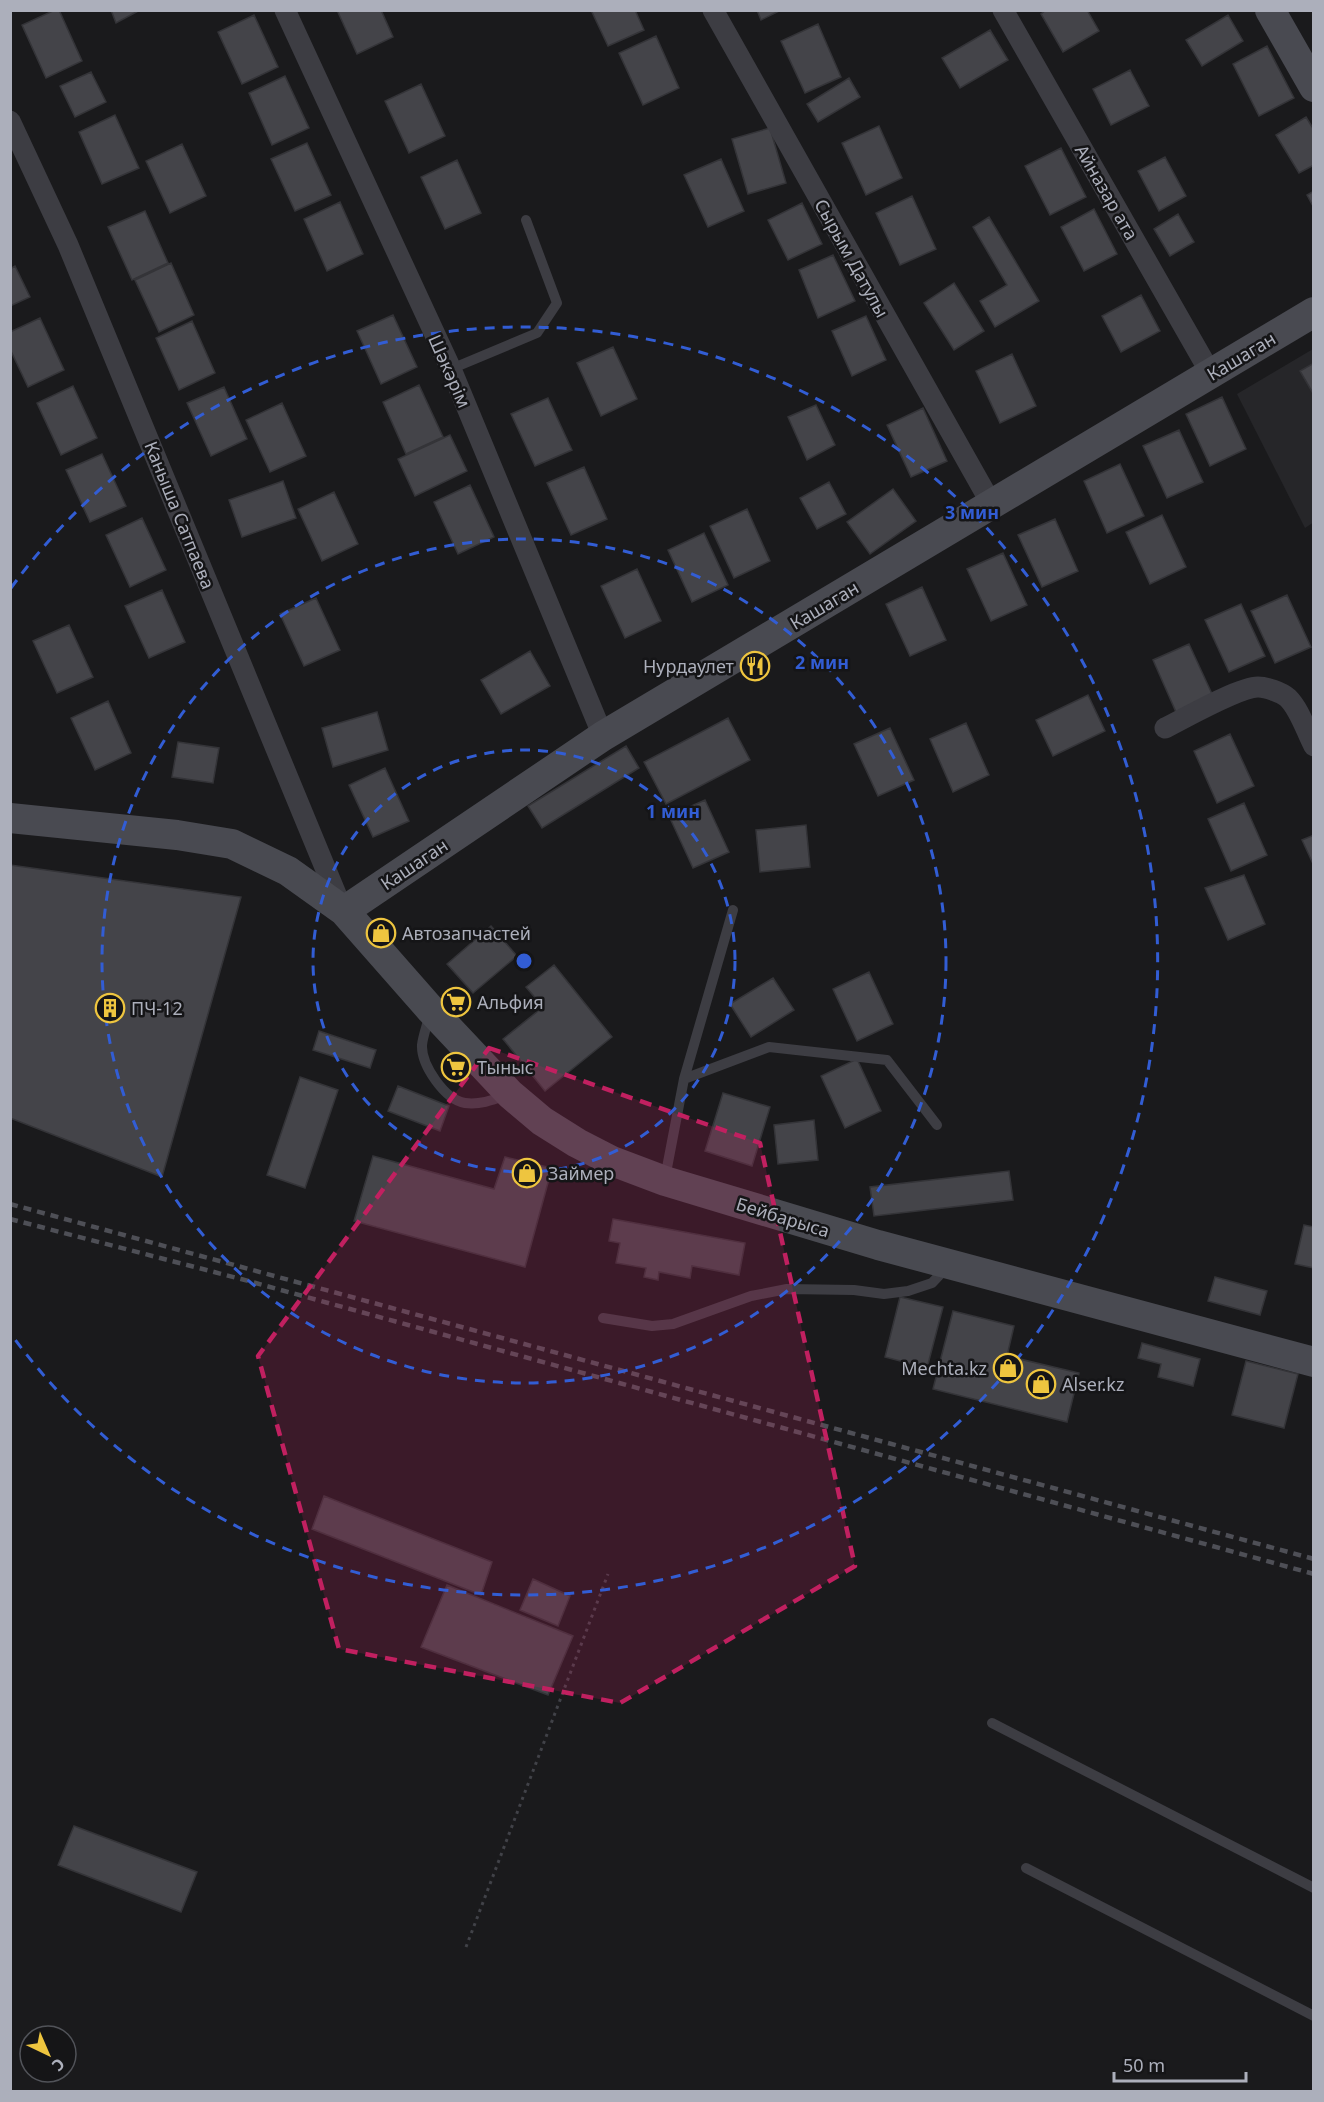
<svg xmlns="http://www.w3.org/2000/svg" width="1324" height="2102" font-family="'Noto Sans',sans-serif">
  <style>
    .built { fill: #262629 }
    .building { fill: #444449; stroke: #343438; stroke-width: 1.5 }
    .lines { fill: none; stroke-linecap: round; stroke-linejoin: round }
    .path { stroke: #414248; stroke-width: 3; stroke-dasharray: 3 4.5; stroke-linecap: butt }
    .lane { stroke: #3d3d43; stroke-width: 10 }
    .street { stroke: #3d3d43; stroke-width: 21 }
    .secondary { stroke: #494a51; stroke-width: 30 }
    .rail { stroke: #4e4f56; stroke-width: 4.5; stroke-dasharray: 8 6; stroke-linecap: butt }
    .marked { fill: #c12060; fill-opacity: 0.2; stroke: #c12060; stroke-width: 4.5; stroke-dasharray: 12 8; stroke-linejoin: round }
    .ring { fill: none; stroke: #325dd4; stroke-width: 3; stroke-dasharray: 10 8 }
    .labels { text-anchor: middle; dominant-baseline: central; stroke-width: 5; stroke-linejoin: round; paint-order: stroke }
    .street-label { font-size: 18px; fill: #acafbb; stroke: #151517 }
    .poi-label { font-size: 18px; fill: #acafbb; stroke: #151517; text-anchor: start }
    .centre { fill: #325dd4; stroke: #151517; stroke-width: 3 }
    .ring-label { font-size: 18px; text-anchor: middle; font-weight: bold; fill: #325dd4; stroke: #151517; stroke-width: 5; stroke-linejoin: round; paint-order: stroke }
  </style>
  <rect width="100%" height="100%" fill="#1a1a1c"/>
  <path class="built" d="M1313 349 1314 522 1305 528 1237 394Z"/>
  <path class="building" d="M55 10H59L82 61 46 78 22 25Z
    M111 10H140L116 23Z
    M337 10H381L393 37 357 54Z
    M591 10H635L644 30 608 46Z
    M757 10H781L761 20Z
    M1046 10H1087L1099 31 1063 52 1041 14Z
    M254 15 278 67 242 84 218 32Z
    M1228 15 1243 41 1202 66 1186 40Z
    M818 24 841 77 805 93 781 41Z
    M990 30 1008 60 960 88 942 58Z
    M656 36 679 88 643 105 619 53Z
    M1267 46 1294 98 1259 116 1233 64Z
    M1130 70 1149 106 1111 125 1093 89Z
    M91 72 106 102 75 117 60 86Z
    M285 76 309 128 272 145 249 93Z
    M849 78 860 97 818 122 807 104Z
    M421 84 445 136 409 153 385 101Z
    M115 115 139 168 102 184 79 132Z
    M1306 117 1314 130V165L1299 173 1276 135Z
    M879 126 902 178 866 195 842 143Z
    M770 128 786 183 748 194 732 139Z
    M307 143 331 195 295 211 271 159Z
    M182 144 206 196 170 213 146 161Z
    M1061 148 1086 197 1050 215 1025 166Z
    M1165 157 1186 196 1159 211 1138 171Z
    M721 159 744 211 708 227 684 175Z
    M457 160 481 213 445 229 421 177Z
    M1314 191V208L1307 195Z
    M912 196 936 249 900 265 876 213Z
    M340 202 363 254 327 271 304 219Z
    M802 203 822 244 788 260 768 220Z
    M1094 209 1117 254 1084 271 1061 227Z
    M145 211 168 263 132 280 108 227Z
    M1178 214 1194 242 1170 256 1154 229Z
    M989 217 1039 301 995 327 980 301 1007 285 973 227Z
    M833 255 855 301 818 318 799 270Z
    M171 263 194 315 159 332 135 280Z
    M15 266 30 297 10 306V269Z
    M954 283 984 331 954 350 924 303Z
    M1141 295 1160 331 1121 352 1102 316Z
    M393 315 417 367 381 384 357 331Z
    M866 316 886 360 852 376 832 331Z
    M40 318 64 370 28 387 10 349V332Z
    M192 321 215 373 179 390 156 338Z
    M613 347 637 399 601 416 577 363Z
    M1012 354 1036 406 1000 423 976 371Z
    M1314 363V395L1300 371Z
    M419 385 443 437 406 454 383 402Z
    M73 386 97 438 61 455 37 403Z
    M224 387 247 439 211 456 187 403Z
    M1222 397 1246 449 1210 466 1186 414Z
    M548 398 572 450 535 466 511 414Z
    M282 403 306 456 270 472 246 420Z
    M816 405 835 445 807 460 788 417Z
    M923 408 947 461 911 477 887 425Z
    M1179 430 1203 482 1167 498 1143 446Z
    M450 435 467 471 415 496 398 459Z
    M102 454 126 506 90 522 66 470Z
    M1120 464 1144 516 1107 533 1084 481Z
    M584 467 607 519 571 535 547 483Z
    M283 481 296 518 242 537 229 500Z
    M829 482 846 514 817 529 800 498Z
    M470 485 494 537 458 554 434 502Z
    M893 489 916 521 870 554 847 522Z
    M334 492 358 544 322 561 298 509Z
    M747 509 770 561 734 578 710 526Z
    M1162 515 1186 567 1150 584 1126 532Z
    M142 518 166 570 130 587 106 535Z
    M1055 519 1078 571 1042 587 1018 535Z
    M704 533 728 585 692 602 668 550Z
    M1003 553 1027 605 991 621 967 569Z
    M637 569 661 621 625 638 601 586Z
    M922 587 946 640 910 656 886 604Z
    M162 590 185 642 149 658 125 606Z
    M1287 595 1311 647 1275 663 1251 611Z
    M316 598 340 650 304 666 280 614Z
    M1241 604 1265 656 1229 672 1205 620Z
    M69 625 93 677 57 693 33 641Z
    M1189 644 1213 696 1176 712 1153 660Z
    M530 651 550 686 501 714 481 680Z
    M1088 695 1105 731 1053 756 1036 720Z
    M108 701 131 753 95 770 71 718Z
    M377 712 388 750 333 767 322 728Z
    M728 718 750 760 666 804 644 762Z
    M966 723 989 775 953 792 930 739Z
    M890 728 914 780 878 796 854 744Z
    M1230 734 1254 786 1217 803 1194 751Z
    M178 742 219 748 213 783 172 777Z
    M626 746 639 768 542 828 528 806Z
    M385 768 409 821 373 837 349 785Z
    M705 800 729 852 693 868 669 816Z
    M1244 803 1267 855 1231 871 1208 819Z
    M806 825 810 867 760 872 756 830Z
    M1314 835V866L1302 840Z
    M10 865 241 897 162 1177 10 1118Z
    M1244 875 1265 924 1228 940 1205 888Z
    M491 926 517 956 473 993 447 964Z
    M554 965 612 1037 545 1091 503 1039 543 1007 526 987Z
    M869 972 893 1024 857 1041 833 989Z
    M773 978 794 1010 751 1037 730 1004Z
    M319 1031 376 1050 370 1068 313 1050Z
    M857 1059 881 1111 845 1128 821 1076Z
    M300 1077 338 1090 305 1188 267 1175Z
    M398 1086 449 1106 440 1131 388 1111Z
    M723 1093 770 1107 752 1166 705 1151Z
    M814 1120 818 1160 778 1164 774 1125Z
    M373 1156 494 1189 505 1157 552 1168 525 1267 354 1221Z
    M1009 1171 1013 1200 874 1216 870 1187Z
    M613 1219 745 1243 739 1275 692 1266 690 1278 659 1272 658 1280 644 1277 646 1268 616 1263 620 1243 609 1241Z
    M1304 1225 1314 1227V1268L1295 1264Z
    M1215 1277 1267 1291 1260 1315 1208 1301Z
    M900 1297 943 1307 927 1368 885 1357Z
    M953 1311 1014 1326 1007 1356 1079 1373 1067 1422 933 1389Z
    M1142 1343 1200 1359 1193 1386 1158 1377 1161 1364 1138 1358Z
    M1246 1361 1298 1374 1284 1428 1232 1415Z
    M324 1496 492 1562 481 1595 312 1529Z
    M533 1579 570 1596 558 1626 520 1610Z
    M447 1585 573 1636 548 1695 421 1647Z
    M74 1826 197 1872 181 1912 58 1865Z"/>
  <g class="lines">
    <path class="path" d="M466 1947 608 1574"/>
    <path class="lane" d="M451 369 537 333 557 303 526 220
      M430 1013C428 1023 423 1035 422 1045 421 1065 445 1100 465 1103 480 1105 493 1100 507 1095
      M684 1079 769 1047 887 1060 937 1125
      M665 1178 684 1079 733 910
      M603 1318 652 1326 673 1324 751 1296 787 1289 854 1290 884 1294 908 1291 932 1283 947 1267
      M992 1723 1314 1888
      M1026 1868 1314 2016"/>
    <path class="street" d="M285 10 451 369 603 736
      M713 10 992 505
      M1003 10 1211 374
      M10 121 68 245 343 911
      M1165 728C1185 718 1239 687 1258 687 1266 687 1281 692 1288 698 1300 710 1306 731 1314 746"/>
    <path class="secondary" d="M1270 10 1314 87
      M10 818 177 835 232 844 288 871 344 911 431 1010 510 1094 542 1121 577 1143 612 1161 665 1181 878 1245 1314 1362
      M344 911 603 736 1314 312"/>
    <path class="rail" d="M10 1204 1314 1559
      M10 1219 241 1279 1314 1574"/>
  </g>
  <path class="marked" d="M489 1048 760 1143 855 1566 620 1703 339 1649 258 1356Z"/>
  <g class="ring">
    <circle cx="524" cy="961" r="211"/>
    <circle cx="524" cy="961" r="422"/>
    <path d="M11 588A634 634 0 1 1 11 1334"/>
  </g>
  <defs>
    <g id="restaurant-ring" transform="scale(1.5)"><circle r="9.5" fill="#151517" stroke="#eec53f" stroke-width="1.5"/><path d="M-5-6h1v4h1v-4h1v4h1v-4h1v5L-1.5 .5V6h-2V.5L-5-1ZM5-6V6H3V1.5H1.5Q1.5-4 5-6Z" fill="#eec53f"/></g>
    <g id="shop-ring" transform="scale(1.5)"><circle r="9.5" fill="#151517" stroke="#eec53f" stroke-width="1.5"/><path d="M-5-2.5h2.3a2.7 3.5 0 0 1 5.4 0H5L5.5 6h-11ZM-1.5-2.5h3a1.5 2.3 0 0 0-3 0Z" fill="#eec53f"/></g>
    <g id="supermarket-ring" transform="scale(1.5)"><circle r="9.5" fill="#151517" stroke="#eec53f" stroke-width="1.5"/><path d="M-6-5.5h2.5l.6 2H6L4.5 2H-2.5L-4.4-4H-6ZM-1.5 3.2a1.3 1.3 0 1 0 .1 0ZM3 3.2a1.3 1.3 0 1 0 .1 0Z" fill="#eec53f"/></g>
    <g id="building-ring" transform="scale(1.5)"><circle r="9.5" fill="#151517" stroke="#eec53f" stroke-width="1.5"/><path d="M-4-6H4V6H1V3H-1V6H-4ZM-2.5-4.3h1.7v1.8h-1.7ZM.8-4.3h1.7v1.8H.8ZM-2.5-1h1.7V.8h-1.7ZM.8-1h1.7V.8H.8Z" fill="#eec53f"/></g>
  </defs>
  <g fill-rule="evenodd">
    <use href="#restaurant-ring" x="755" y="666"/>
    <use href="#shop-ring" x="381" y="933"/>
    <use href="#supermarket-ring" x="456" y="1002"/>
    <use href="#building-ring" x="110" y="1008"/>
    <use href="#supermarket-ring" x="456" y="1067"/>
    <use href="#shop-ring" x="527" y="1173"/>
    <use href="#shop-ring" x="1008" y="1368"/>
    <use href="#shop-ring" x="1041" y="1384"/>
  </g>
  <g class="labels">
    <g class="street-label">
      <text transform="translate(1107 192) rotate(60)">Айназар ата</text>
      <text transform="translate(852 258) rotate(61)">Сырым Датулы</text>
      <text transform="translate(1241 356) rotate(-31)">Кашаган</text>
      <text transform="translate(450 371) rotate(66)">Шәкәрім</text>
      <text transform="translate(180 515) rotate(68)">Каныша Сатпаева</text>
      <text transform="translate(824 605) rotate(-31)">Кашаган</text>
      <text transform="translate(414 864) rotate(-34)">Кашаган</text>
      <text transform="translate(783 1217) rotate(17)">Бейбарыса</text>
    </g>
    <g class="poi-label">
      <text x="734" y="666" text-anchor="end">Нурдаулет</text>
      <text x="402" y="933">Автозапчастей</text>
      <text x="477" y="1002">Альфия</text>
      <text x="131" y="1008">ПЧ-12</text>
      <text x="477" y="1067">Тыныс</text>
      <text x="548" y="1173">Займер</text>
      <text x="987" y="1368" text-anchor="end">Mechta.kz</text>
      <text x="1062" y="1384">Alser.kz</text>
    </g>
  </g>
  <circle cx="524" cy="961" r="9" class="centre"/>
  <g class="ring-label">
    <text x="972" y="519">3 мин</text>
    <text x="822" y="669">2 мин</text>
    <text x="673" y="818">1 мин</text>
  </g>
  <rect width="1324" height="2102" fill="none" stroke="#acafbb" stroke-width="24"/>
  <g transform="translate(48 2054) rotate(136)"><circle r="28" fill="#151517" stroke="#515359" stroke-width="1.5"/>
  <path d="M0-4.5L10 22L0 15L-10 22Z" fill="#eec53f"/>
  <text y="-9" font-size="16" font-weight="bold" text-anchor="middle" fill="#acafbb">С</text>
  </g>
  <path d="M1114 2072v9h132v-9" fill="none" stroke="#acafbb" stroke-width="3"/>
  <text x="1123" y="2072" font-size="18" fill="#acafbb" stroke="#151517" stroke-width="4.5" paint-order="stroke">50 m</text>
</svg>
